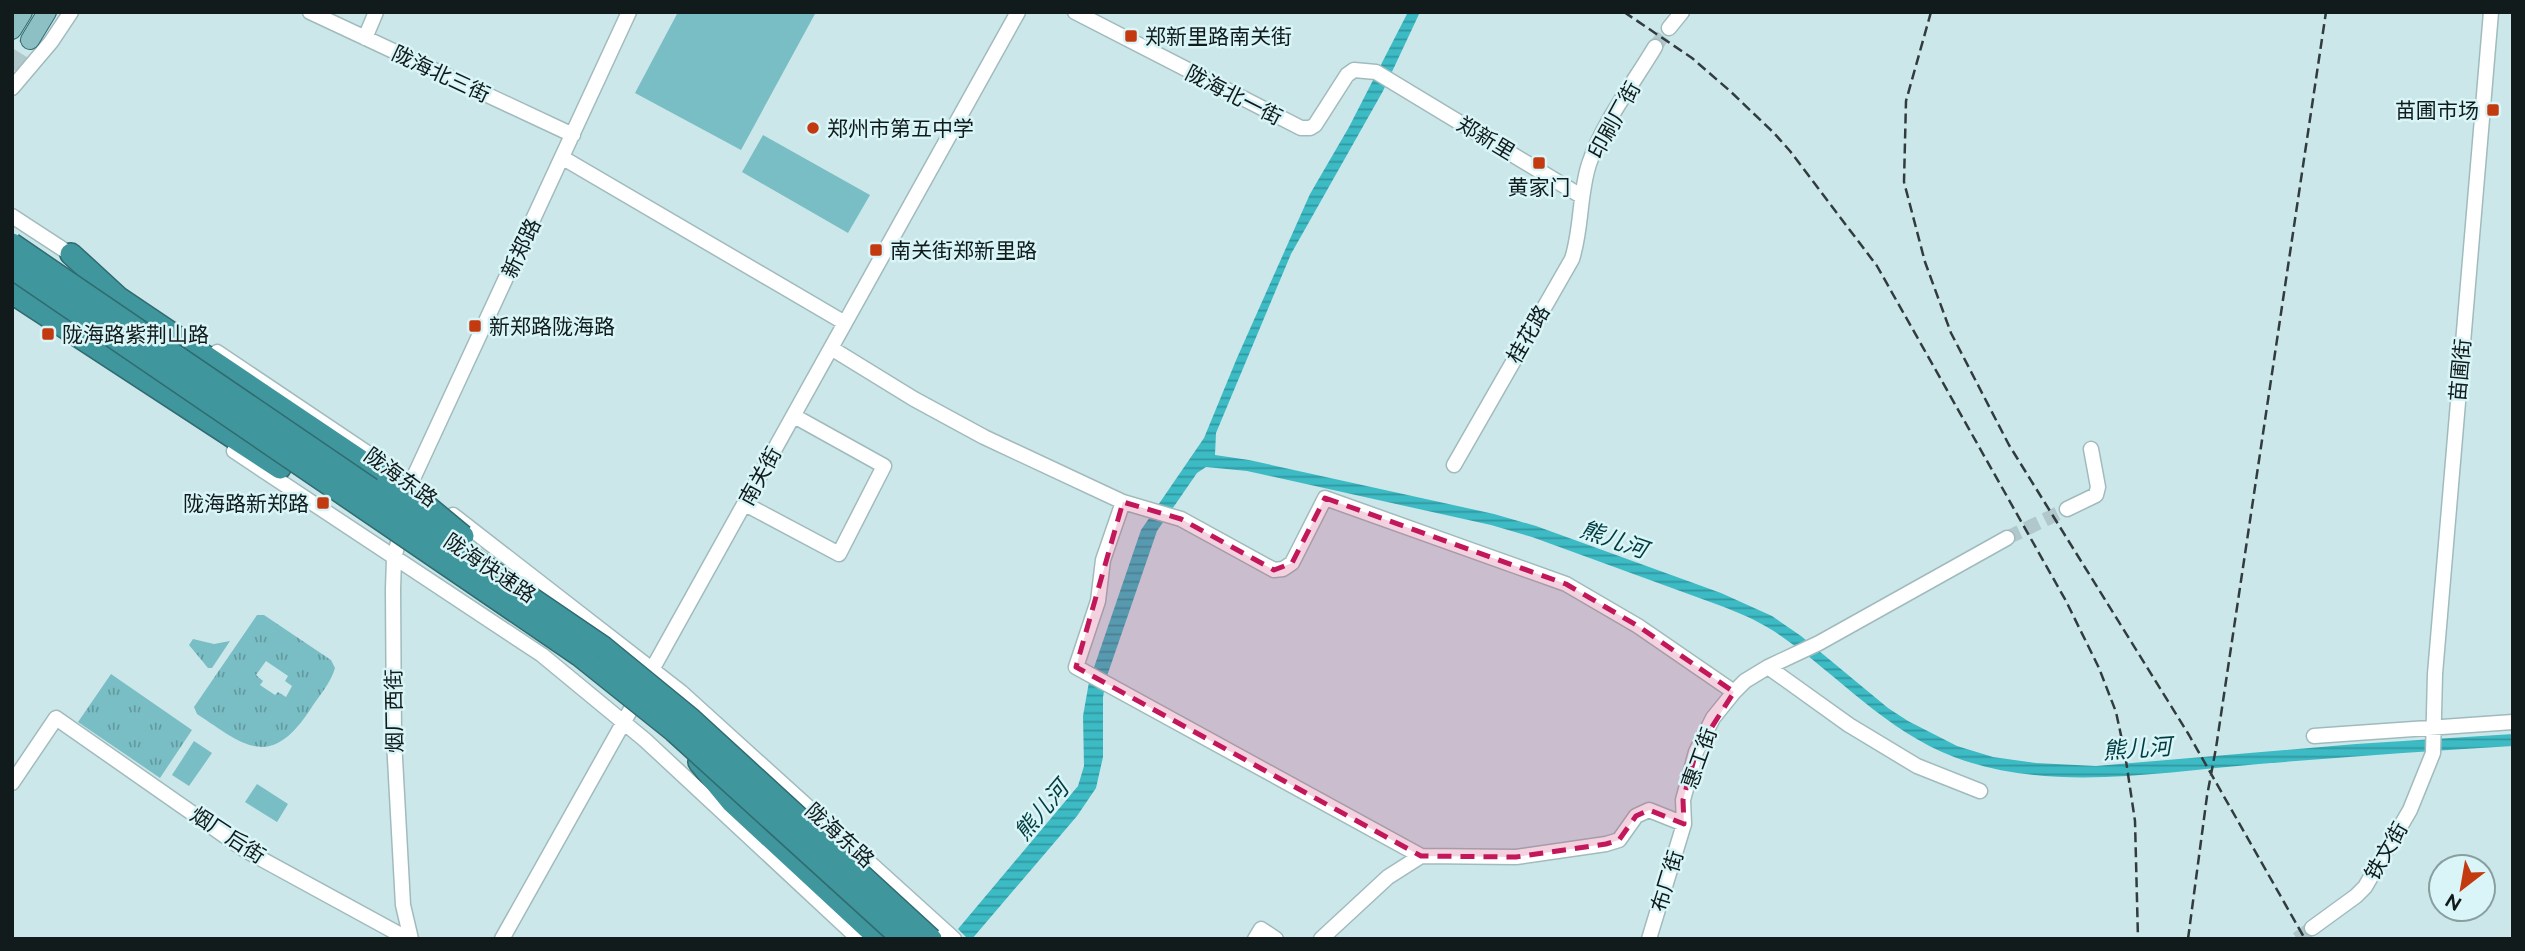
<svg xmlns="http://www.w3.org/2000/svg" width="2525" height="951" font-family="Raleway,'Noto Sans SC',sans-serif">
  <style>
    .grass { fill: url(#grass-tufts); fill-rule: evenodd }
    .pitch { fill: #79bec4 }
    .water { fill: url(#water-rules) }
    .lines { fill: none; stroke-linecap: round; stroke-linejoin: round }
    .minor-tunnel { stroke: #b0c8cb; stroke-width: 14; stroke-dasharray: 14 7; stroke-linecap: butt }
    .major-tunnel { stroke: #b0c8cb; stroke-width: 18; stroke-dasharray: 18 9; stroke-linecap: butt }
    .minor-casing { stroke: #a1bbbd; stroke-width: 17 }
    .major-casing { stroke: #2f6b70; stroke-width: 20 }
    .highway-casing { stroke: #2f6b70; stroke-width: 24 }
    .minor { stroke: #fff; stroke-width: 14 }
    .major { stroke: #8cc0c4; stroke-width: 18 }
    .highway { stroke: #3f969d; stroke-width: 21 }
    .rail { stroke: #303c3e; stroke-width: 2.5; stroke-dasharray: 10 5; stroke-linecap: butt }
    .highway-bridge-casing { stroke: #2f6b70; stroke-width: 24; stroke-linecap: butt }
    .highway-bridge { stroke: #3f969d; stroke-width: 21 }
    .marked { fill: #c2185b; fill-opacity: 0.2; stroke: #c2185b; stroke-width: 5; stroke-dasharray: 14 9; stroke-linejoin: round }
    .poi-dot { fill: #c33a11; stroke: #d9f5f7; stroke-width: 2.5 }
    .labels { text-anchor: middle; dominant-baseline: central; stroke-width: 5; stroke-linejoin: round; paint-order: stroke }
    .poi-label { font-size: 21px; fill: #111b1c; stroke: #d9f5f7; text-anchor: start }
    .street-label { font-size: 21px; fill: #111b1c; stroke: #d9f5f7 }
    .water-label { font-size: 23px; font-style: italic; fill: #003b3f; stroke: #d9f5f7 }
  </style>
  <defs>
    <pattern id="grass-tufts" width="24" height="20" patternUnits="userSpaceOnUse" patternTransform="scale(1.75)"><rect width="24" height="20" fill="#79bec4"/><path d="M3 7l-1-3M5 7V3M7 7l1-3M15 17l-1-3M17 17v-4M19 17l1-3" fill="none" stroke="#629a9e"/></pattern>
    <pattern id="water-rules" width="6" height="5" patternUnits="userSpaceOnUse" patternTransform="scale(1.75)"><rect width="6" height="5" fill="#3cbbc5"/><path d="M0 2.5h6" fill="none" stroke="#31979f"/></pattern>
  </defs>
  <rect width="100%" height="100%" fill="#cce7ea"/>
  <path class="grass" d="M257 615H264L331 660 335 668C331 683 318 697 310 710 270 770 245 746 197 714L194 707ZM266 661 288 676 285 681 292 686 286 697 278 692 275 695 260 685 263 681 256 675Z
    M193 639 214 644 230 641 212 668H208L189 645Z
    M111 674 192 730 160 778 78 722Z"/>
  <path class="pitch" d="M678 12H816L741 150 635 93Z
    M763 135 870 195 848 233 742 172Z
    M194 741 212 753 189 786 172 775Z
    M257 784 288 804 277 822 245 802Z"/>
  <path class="water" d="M1408 12H1420L1383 91 1291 254 1216 433 1215 455 1249 460 1494 514 1536 526 1721 593 1772 616 1801 636 1888 708 1908 721 1957 746 1993 757 2036 763 2096 766 2356 744 2513 734V746C2428 751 2343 757 2259 764 2159 772 2050 793 1954 757 1886 731 1839 676 1781 636 1763 623 1744 615 1724 607L1532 537 1491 525 1247 471 1206 467 1197 473 1157 531 1107 676 1103 697V757L1096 788 1077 816 972 939H968L958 929 1078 786 1084 766 1083 716 1089 682 1141 530 1204 438 1237 358 1310 194 1349 127Z"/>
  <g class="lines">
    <path class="minor-tunnel" d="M1655 47 1669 28
      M2007 538 2067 509
      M2297 939 2312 928"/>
    <path class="major-tunnel" d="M12 69 30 40"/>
    <g class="minor-casing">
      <path id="minor" d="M310 12 573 135
        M1075 12 1301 128H1310L1315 125 1347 75 1354 70 1376 72 1581 196
        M1669 28 1682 12
        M365 38 376 12
        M12 88 51 42 71 12
        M563 158 845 323
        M12 216 78 259
        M831 348 914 399 984 437 1123 502 1181 519 1274 570 1283 569 1292 563 1325 498 1566 584 1638 626 1734 692
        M217 352 369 454
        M234 451 542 655 645 740 859 939
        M1454 465 1572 259C1582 228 1579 195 1589 164 1603 122 1633 84 1655 47
        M408 499 411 483 629 12
        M1123 502 1103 560 1098 601 1076 667 1421 856
        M745 504 839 554 884 466 794 416
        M2067 509 2096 495 2098 487 2091 449
        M453 515 681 692 954 939
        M402 526 394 559 393 589 394 740 403 905 411 939
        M1768 667 1849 725 1917 766 1980 791
        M649 675 1018 12
        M2314 736 2513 722
        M12 783 56 718 245 850 408 939
        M2312 928 2356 896 2365 887 2410 810 2433 753 2435 674 2491 12
        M502 939 640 693
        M1255 939 1261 929 1276 939
        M1321 939 1388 877 1421 856 1516 857 1606 844 1619 840 1636 816 1649 810 1684 824
        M1649 939 1684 824 1683 800 1696 752 1713 718 1734 692 1745 681 1768 667 1819 643 2007 538"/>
    </g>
    <g class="major-casing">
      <path id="major" d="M12 30 23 12
        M30 40 47 12"/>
    </g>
    <g class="highway-casing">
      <path id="highway" d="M71 254 119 298 388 479
        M12 293 280 468
        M699 762 732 802 880 939"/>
    </g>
    <use href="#minor" class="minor"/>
    <use href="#major" class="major"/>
    <use href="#highway" class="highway"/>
    <path class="rail" d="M1624 12 1692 58 1730 91 1774 133 1790 151 1877 266 2066 601 2099 668 2116 712 2125 754 2135 821 2138 939
      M1931 12 1906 101 1904 182 1925 262 1951 333 2009 445 2189 735 2305 939
      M2188 939 2207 796 2216 748 2326 12"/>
    <g class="highway-bridge-casing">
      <path id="highway-bridge" d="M12 244 603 647 691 719 931 939
        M12 268 579 655 674 731 903 939
        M388 479 416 497 463 536"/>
    </g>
    <use href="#highway-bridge" class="highway-bridge"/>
  </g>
  <path class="marked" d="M1325 498 1566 584 1638 626 1734 692 1696 752 1683 800 1684 824 1649 810 1636 816 1619 840 1606 844 1516 857 1421 856 1076 667 1123 502 1181 519 1274 570 1292 563Z"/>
  <g class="poi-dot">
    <rect x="1124" y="29" width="14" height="14" rx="3.5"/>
    <rect x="2486" y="103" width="14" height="14" rx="3.5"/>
    <circle cx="813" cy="128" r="7"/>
    <rect x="1532" y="156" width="14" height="14" rx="3.5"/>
    <rect x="869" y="243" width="14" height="14" rx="3.5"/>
    <rect x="468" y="319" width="14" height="14" rx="3.5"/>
    <rect x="41" y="327" width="14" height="14" rx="3.5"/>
    <rect x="316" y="496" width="14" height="14" rx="3.5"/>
  </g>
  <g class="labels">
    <g class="poi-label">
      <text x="1145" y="36">郑新里路南关街</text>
      <text x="2479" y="110" text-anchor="end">苗圃市场</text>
      <text x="827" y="128">郑州市第五中学</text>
      <text x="1539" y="187" text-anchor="middle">黄家门</text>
      <text x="890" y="250">南关街郑新里路</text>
      <text x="489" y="326">新郑路陇海路</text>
      <text x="62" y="334">陇海路紫荆山路</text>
      <text x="309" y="503" text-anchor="end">陇海路新郑路</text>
    </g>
    <g class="street-label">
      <text transform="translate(441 74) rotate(25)">陇海北三街</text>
      <text transform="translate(1234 95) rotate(27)">陇海北一街</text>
      <text transform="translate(1614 120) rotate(-61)">印刷厂街</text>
      <text transform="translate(1486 138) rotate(31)">郑新里</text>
      <text transform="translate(521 248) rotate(-65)">新郑路</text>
      <text transform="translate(1528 334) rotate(-60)">桂花路</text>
      <text transform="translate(2460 370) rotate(-85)">苗圃街</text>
      <text transform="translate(760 476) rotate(-61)">南关街</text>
      <text transform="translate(401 477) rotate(36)">陇海东路</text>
      <text transform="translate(490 568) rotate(34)">陇海快速路</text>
      <text transform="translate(394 711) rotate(-91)">烟厂西街</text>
      <text transform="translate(1699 758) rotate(-70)">惠工街</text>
      <text transform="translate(228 835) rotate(33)">烟厂后街</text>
      <text transform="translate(840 835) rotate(42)">陇海东路</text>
      <text transform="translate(2386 851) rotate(-60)">铁文街</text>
      <text transform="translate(1667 881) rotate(-73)">布厂街</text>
    </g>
    <g class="water-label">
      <text transform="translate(1614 539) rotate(19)">熊儿河</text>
      <text transform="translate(2137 748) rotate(-4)">熊儿河</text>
      <text transform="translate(1041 810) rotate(-50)">熊儿河</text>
    </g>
  </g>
  <rect width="2525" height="951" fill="none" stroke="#111b1c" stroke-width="28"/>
  <g transform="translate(2462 888) rotate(211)"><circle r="33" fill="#d9f5f7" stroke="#899e9f" stroke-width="2"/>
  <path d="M0-5L12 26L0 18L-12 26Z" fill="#c33a11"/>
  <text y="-10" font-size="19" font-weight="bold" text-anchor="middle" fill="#111b1c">N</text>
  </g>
</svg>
